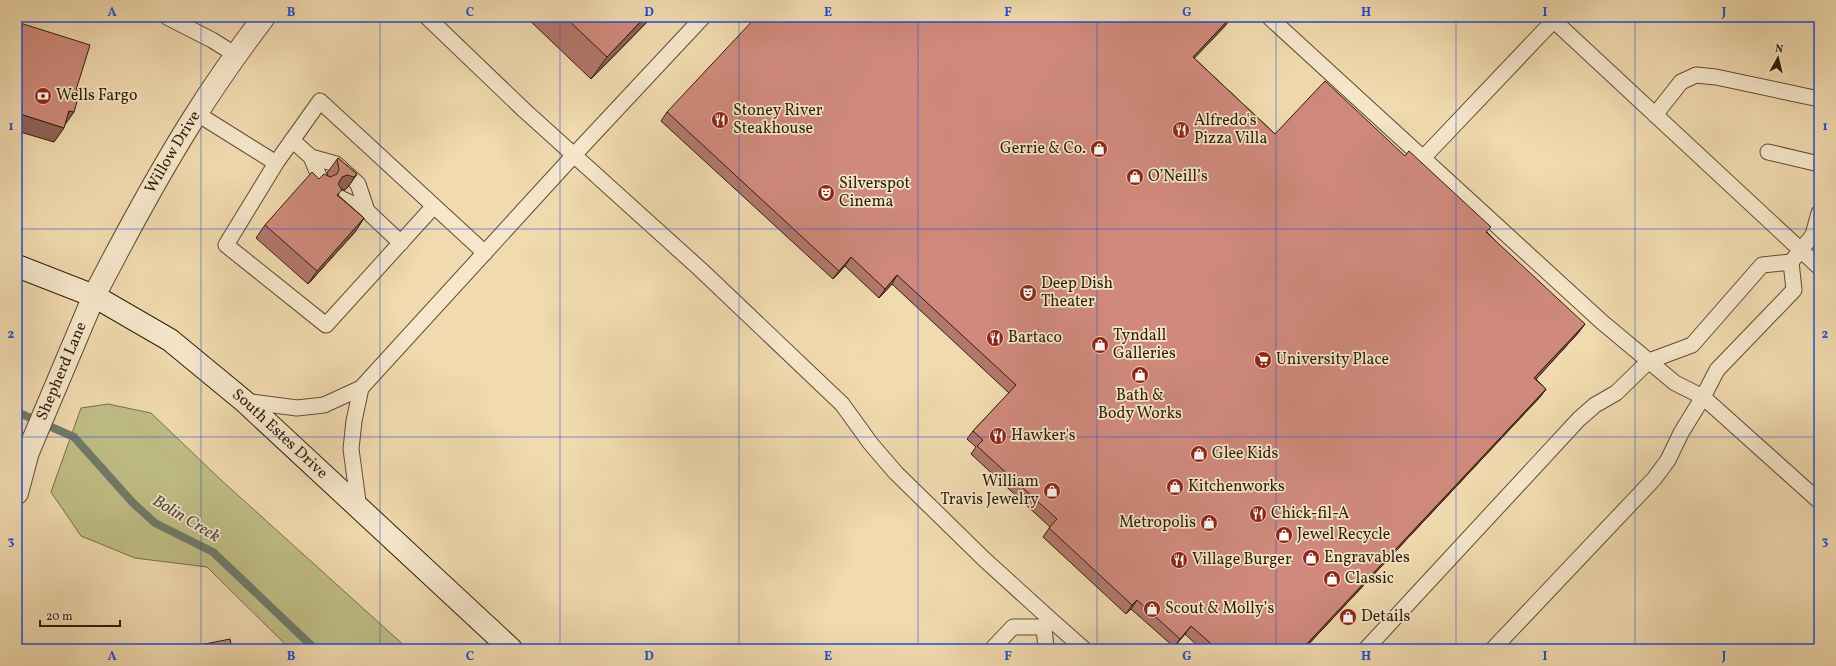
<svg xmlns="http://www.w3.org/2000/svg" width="1836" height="666" font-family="Vollkorn,serif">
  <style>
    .green { fill: #c0be86; stroke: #786e47 }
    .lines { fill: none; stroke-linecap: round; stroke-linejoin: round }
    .stream { stroke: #707c6a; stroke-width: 8 }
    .service-casing { stroke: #604c32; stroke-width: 17 }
    .minor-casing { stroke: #604c32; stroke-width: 24 }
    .tertiary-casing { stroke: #604c32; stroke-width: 24 }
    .secondary-casing { stroke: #2f1d08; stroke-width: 24 }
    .service { stroke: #f6e7cb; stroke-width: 15 }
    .minor { stroke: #f6e7cb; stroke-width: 22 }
    .tertiary { stroke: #f6e7cb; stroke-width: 22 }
    .secondary { stroke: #f6e7cb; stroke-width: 22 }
    .wall { fill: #b3776c; stroke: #2f1d08 }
    .shaded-wall { fill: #926158; stroke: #2f1d08 }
    .building { fill: #d08a7d; stroke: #2f1d08 }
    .grid { fill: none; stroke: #1d4ed8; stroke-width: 1; stroke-opacity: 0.55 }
    .labels { text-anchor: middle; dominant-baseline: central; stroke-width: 3.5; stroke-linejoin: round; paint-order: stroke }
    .poi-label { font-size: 16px; fill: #2f1d08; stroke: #f6e7cb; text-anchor: start }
    .street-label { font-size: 16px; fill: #2f1d08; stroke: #f6e7cb }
    .water-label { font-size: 17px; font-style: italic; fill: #4f4c39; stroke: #f6e7cb }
    .neatline { fill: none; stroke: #1d4ed8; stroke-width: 1.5 }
    .grid-label { font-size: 13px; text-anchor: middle; font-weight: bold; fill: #1d4ed8 }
  </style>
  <rect width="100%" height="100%" fill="#f1daaf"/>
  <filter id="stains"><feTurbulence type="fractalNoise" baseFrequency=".005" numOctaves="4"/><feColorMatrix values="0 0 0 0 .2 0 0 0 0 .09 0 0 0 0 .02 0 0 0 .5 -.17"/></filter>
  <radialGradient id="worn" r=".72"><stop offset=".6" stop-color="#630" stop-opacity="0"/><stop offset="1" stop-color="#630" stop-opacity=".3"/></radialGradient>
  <path class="green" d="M108 404 151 413 220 479 408 649H290L207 567 135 558 81 536 51 492 81 408Z"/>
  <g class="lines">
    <path class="stream" d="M17 412 74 437 133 503 155 523 213 552 315 649"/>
    <g class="service-casing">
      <path id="service" d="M167 17 212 40 236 55
        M427 17 524 110 700 269 842 404 871 444 896 473 985 560 1050 619 1044 627 1046 649
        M1269 17 1602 322 1675 383 1703 397 1819 501
        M1550 17 1819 267
        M196 113 276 163
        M1655 115 1681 82 1696 75 1716 77 1819 99
        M292 140 311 157 321 181
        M1768 152 1819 164
        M311 157 336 164 358 184 367 211
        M1423 158 1557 17
        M338 197 367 211 401 243
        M434 206 326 325 226 245 276 163 320 101 485 253
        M244 401 297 408 324 405 361 388 574 155 703 17
        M359 509 351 449 354 421 361 388
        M1050 619 1084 649
        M992 649 1013 627H1044
        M1366 649 1579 419 1595 405 1616 393 1649 361 1692 345 1762 265 1791 262 1813 235 1819 213
        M1493 649 1654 479 1668 460 1681 433 1703 397 1717 370 1794 290 1791 262"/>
    </g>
    <g class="minor-casing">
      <g id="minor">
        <path id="s1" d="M17 493 28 452 94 296"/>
      </g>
    </g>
    <g class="tertiary-casing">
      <g id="tertiary">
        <path id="s2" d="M94 296C125 236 157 176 193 119 215 84 239 50 264 17"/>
      </g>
    </g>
    <g class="secondary-casing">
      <g id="secondary">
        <path id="s3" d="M17 266 94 296 170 340 244 401 511 649"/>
      </g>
    </g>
    <use href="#service" class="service"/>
    <use href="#minor" class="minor"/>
    <use href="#tertiary" class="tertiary"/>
    <use href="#secondary" class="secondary"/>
  </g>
  <path class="wall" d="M526 17H651L649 20 591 79Z
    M1226 25 1194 58 1275 134 1487 232 1579 332 1536 379 1546 389 1540 397 1304 649H1201L1185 634 1174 647 1131 609 1126 614 1043 537 1050 527 971 454 976 447 967 439 973 431 1009 393 892 284 879 298 845 266 833 279 661 121 667 112Z
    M338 158 357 174 348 187 345 190 341 189 338 195 364 218 355 232 308 284 256 238 265 225 319 179 328 176 327 173Z"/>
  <path class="shaded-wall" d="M645 17H651L649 20 591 79 607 57Z
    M1231 17 1226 25 1187 66 1193 57Z
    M69 111 74 112 64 126Z
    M17 113 64 128 54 142 17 131Z
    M357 174 348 187 345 190 338 188 333 190 342 177 347 175Z
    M364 218 355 232 308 284 317 271Z
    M851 257 845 266 833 279 839 271Z
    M897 275 892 284 879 298 885 289Z
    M1585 324 1579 332 1529 387 1534 378Z
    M1546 389 1540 397 1304 649H1302Z
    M1137 600 1131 609 1126 614 1132 605Z
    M1191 626 1185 634 1174 647 1180 639Z"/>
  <path class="building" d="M565 17H645L607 57Z
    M756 17H1231L1193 57 1275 134 1325 81 1405 156 1409 151 1491 227 1486 232 1585 324 1534 378 1546 389 1302 649H1217L1191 626 1180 639 1137 600 1132 605 1049 528 1057 519 977 446 983 440 973 431 1016 385 897 275 885 289 851 257 839 271 667 112Z
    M17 22 90 45 76 90 80 91 74 112 69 111 64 128 17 113Z
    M338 158 357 174 354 177 347 175 342 177 338 184 342 190 337 195 364 218 317 271 265 225 312 172 319 179 324 174 330 177 337 174 339 169 337 160Z
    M230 639 232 649H180Z"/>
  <path class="grid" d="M201 17V649M380 17V649M560 17V649M739 17V649M918 17V649M1097 17V649M1276 17V649M1456 17V649M1635 17V649M17 229H1819M17 437H1819"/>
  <defs>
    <g id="bank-disc" transform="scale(0.9)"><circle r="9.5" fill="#8f2418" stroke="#f6e7cb"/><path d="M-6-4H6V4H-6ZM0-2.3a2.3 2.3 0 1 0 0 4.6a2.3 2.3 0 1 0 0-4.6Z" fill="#fff"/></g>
    <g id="restaurant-disc" transform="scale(0.9)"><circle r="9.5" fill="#8f2418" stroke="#f6e7cb"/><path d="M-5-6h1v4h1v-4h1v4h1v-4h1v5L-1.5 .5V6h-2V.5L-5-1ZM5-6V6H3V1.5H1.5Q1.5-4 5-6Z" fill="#fff"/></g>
    <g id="shop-disc" transform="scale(0.9)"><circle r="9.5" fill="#8f2418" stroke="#f6e7cb"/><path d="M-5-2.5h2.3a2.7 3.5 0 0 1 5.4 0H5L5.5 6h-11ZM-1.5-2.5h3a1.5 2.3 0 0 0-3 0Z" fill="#fff"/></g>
    <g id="theatre-disc" transform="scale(0.9)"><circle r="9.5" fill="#8f2418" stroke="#f6e7cb"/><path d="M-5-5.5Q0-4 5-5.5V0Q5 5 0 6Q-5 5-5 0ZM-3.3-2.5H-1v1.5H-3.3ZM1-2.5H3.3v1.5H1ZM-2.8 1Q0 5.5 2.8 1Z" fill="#fff"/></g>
    <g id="supermarket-disc" transform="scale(0.9)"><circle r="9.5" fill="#8f2418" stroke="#f6e7cb"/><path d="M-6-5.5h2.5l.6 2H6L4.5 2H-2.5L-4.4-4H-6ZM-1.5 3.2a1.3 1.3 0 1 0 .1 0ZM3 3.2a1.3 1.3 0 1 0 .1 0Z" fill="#fff"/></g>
  </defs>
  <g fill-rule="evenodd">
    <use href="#bank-disc" x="43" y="96"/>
    <use href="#restaurant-disc" x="720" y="120"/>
    <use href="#restaurant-disc" x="1181" y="130"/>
    <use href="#shop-disc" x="1099" y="149"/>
    <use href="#shop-disc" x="1135" y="177"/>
    <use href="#theatre-disc" x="826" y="193"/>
    <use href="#theatre-disc" x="1028" y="293"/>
    <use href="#restaurant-disc" x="995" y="338"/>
    <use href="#shop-disc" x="1100" y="345"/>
    <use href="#supermarket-disc" x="1263" y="360"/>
    <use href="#shop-disc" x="1140" y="375"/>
    <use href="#restaurant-disc" x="998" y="436"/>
    <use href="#shop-disc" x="1199" y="454"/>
    <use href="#shop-disc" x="1175" y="487"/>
    <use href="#shop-disc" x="1052" y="491"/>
    <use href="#restaurant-disc" x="1258" y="514"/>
    <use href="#shop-disc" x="1209" y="523"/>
    <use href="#shop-disc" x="1284" y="535"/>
    <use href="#shop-disc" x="1311" y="558"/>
    <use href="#restaurant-disc" x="1179" y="560"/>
    <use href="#shop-disc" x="1332" y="579"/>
    <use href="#shop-disc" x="1152" y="609"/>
    <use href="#shop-disc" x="1348" y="617"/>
  </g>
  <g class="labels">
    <g class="poi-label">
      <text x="56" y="96">Wells Fargo</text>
      <text x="733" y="111">Stoney River<tspan x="733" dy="18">Steakhouse</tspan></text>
      <text x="1194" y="121">Alfredo's<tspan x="1194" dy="18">Pizza Villa</tspan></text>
      <text x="1086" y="149" text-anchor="end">Gerrie &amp; Co.</text>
      <text x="1148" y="177">O’Neill’s</text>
      <text x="839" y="184">Silverspot<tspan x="839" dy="18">Cinema</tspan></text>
      <text x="1041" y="284">Deep Dish<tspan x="1041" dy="18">Theater</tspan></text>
      <text x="1113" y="336">Tyndall<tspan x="1113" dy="18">Galleries</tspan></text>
      <text x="1008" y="338">Bartaco</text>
      <text x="1276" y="360">University Place</text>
      <text x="1140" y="396" text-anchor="middle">Bath &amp;<tspan x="1140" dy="18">Body Works</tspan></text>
      <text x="1011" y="436">Hawker's</text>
      <text x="1212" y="454">Glee Kids</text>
      <text x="1039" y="482" text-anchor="end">William<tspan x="1039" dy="18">Travis Jewelry</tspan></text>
      <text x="1188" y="487">Kitchenworks</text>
      <text x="1271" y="514">Chick-fil-A</text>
      <text x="1196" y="523" text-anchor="end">Metropolis</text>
      <text x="1297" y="535">Jewel Recycle</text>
      <text x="1324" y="558">Engravables</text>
      <text x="1192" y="560">Village Burger</text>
      <text x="1345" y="579">Classic</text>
      <text x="1165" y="609">Scout &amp; Molly’s</text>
      <text x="1361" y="617">Details</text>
    </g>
    <g class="street-label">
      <text stroke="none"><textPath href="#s2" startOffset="164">Willow Drive</textPath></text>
      <text stroke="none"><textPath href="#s1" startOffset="130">Shepherd Lane</textPath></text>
      <text stroke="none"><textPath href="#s3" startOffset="315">South Estes Drive</textPath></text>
    </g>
    <g class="water-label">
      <text transform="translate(186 519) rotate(31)">Bolin Creek</text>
    </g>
  </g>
  <rect width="1836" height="666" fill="none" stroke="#f1daaf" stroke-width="44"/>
  <g transform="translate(1778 58) rotate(8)" stroke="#f6e7cb" stroke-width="3" paint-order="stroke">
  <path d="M0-3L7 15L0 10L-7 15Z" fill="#2f1d08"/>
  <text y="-6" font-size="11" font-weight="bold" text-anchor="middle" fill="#2f1d08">N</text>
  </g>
  <path d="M40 620v6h80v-6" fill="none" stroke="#2f1d08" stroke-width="2"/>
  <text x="46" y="620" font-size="12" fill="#2f1d08" stroke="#f6e7cb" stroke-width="3" paint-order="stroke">20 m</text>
  <rect x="22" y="22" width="1792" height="622" class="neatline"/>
  <g class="grid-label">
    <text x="112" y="16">A</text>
    <text x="291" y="16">B</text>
    <text x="470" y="16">C</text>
    <text x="649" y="16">D</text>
    <text x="828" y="16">E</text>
    <text x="1008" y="16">F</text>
    <text x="1187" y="16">G</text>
    <text x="1366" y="16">H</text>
    <text x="1545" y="16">I</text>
    <text x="1724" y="16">J</text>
    <text x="11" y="130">1</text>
    <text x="1825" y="130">1</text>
    <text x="11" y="338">2</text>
    <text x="1825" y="338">2</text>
    <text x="11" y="545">3</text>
    <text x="1825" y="545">3</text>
    <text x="112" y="660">A</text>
    <text x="291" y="660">B</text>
    <text x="470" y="660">C</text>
    <text x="649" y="660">D</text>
    <text x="828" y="660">E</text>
    <text x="1008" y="660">F</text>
    <text x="1187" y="660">G</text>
    <text x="1366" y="660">H</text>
    <text x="1545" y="660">I</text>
    <text x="1724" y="660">J</text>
  </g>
  <rect width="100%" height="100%" filter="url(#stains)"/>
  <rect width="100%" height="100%" fill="url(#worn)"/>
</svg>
